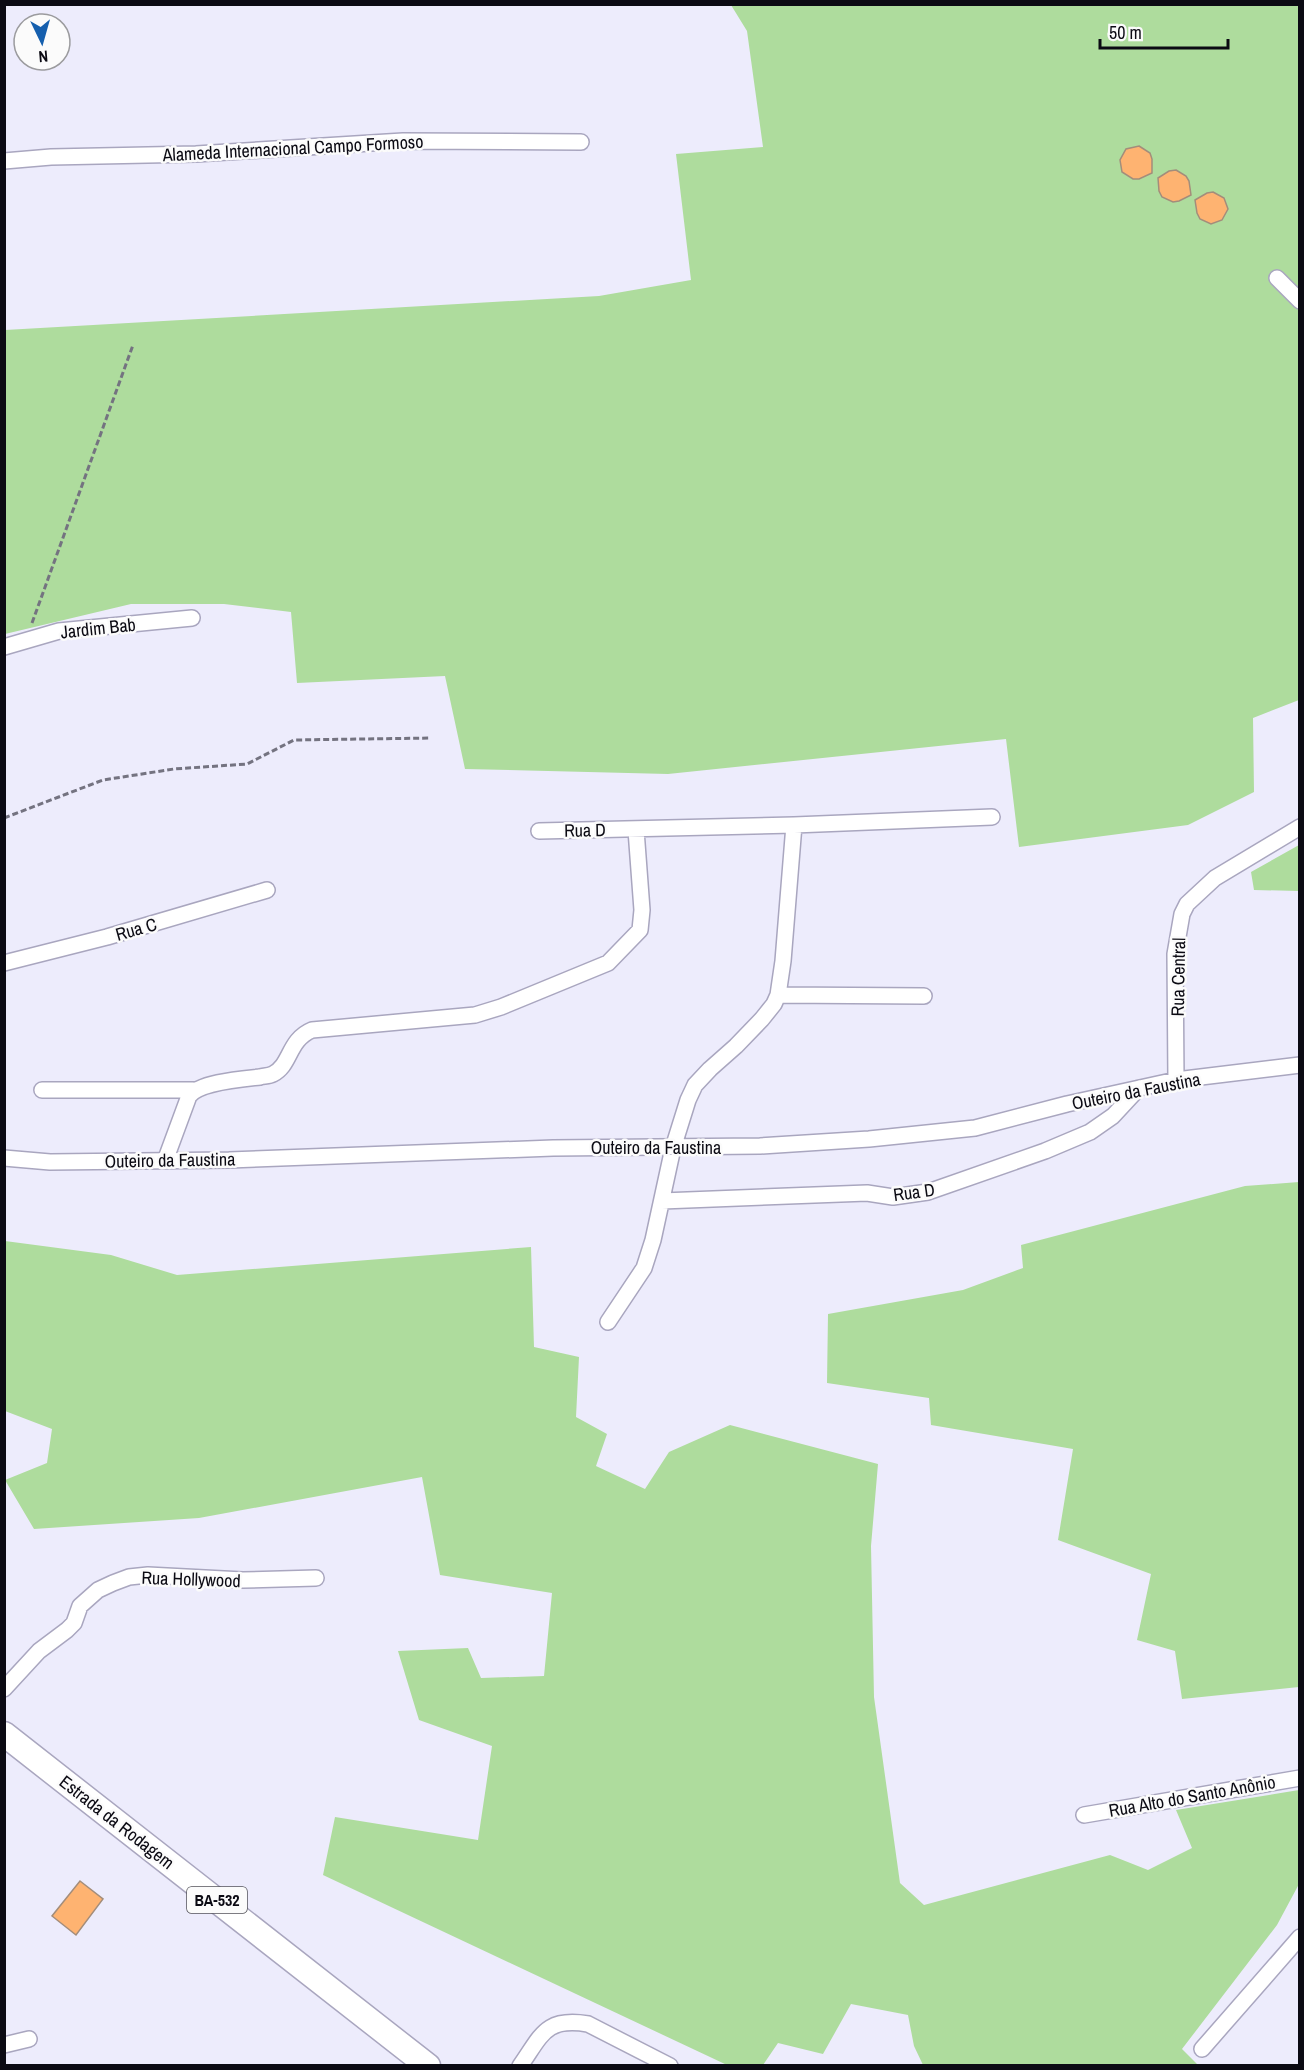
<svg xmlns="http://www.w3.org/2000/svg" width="1304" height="2070" font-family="'Archivo Narrow',sans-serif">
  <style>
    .green { fill: #aedc9d }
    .building { fill: #feb371; stroke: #a38d7b; stroke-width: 1.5 }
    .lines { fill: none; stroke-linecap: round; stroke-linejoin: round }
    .street-casing { stroke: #a9a6bf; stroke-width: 18 }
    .primary-casing { stroke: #a9a6bf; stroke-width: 27 }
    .path { stroke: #747380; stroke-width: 3; stroke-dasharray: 6 3; stroke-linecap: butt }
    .street { stroke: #fff; stroke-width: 15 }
    .primary { stroke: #fff; stroke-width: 24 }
    .labels { text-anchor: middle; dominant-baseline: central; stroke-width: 5; stroke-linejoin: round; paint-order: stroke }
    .shield { fill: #fbfbfb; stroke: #535259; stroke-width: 1.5 }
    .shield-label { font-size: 16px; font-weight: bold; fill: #0b0a13 }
    .street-label { font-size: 18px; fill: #0b0a13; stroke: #fbfbfb }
  </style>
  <rect width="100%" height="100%" fill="#edecfc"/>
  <path class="green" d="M731 5H1299V700L1253 718 1254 792 1188 825 1019 847 1006 739 668 774 465 769 445 676 297 683 291 612 224 604H131L5 634V330L599 296 691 280 676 154 763 147 747 31Z
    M1299 845V891L1254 890 1251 872Z
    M1299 1182V1687L1182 1699 1175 1651 1137 1640 1151 1574 1058 1540 1073 1449 931 1425 929 1398 827 1383 828 1314 963 1290 1023 1268 1021 1245 1245 1186Z
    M5 1241 111 1255 177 1275 531 1247 534 1347 579 1357 576 1417 607 1434 596 1466 645 1489 669 1452 730 1425 878 1464 871 1546 874 1697 900 1883 924 1905 1110 1855 1148 1870 1192 1848 1176 1810 1299 1790V1884L1277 1925 1182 2049 1198 2065H923L914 2046 908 2015 851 2004 823 2054 778 2043 763 2065H727L323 1875 335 1817 478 1840 492 1746 419 1720 398 1651 468 1648 481 1678 544 1676 552 1593 440 1575 422 1477 199 1518 34 1529 5 1480 47 1463 52 1429 5 1411Z"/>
  <path class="building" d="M1139 146 1150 153 1152 159V173L1139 179H1133L1122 172 1120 160 1126 149Z
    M1176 170 1186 176 1189 181 1191 195 1179 201 1173 202 1162 197 1159 191 1158 178 1169 171Z
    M1213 192 1224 198 1228 209 1222 220 1211 224 1200 219 1197 213 1195 200 1207 193Z
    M80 1881 103 1899 76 1935 52 1916Z"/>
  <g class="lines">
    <g class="street-casing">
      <path id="street" d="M4 161 51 157 196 154 403 141 581 142
        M1277 278 1300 301
        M4 647 59 631 192 618
        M539 831 794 825 992 817
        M4 963 107 937 267 890
        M778 995 924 996
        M1176 1080 1175 954 1182 914 1187 904 1215 878 1300 827
        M42 1090H193
        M4 1158 50 1162 229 1160 553 1148 760 1146 869 1139 975 1128 1067 1104 1176 1080 1300 1065
        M165 1161 189 1096C200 1082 242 1079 260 1077 264 1076 269 1076 273 1074 291 1065 288 1040 312 1030L475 1015 501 1007 608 963 640 930 642 910 636 830
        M662 1201 867 1193 893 1197 928 1192 1045 1151 1090 1132 1113 1116 1139 1088
        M608 1322 644 1268 653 1240 673 1148 688 1100 695 1085 710 1069 736 1046 762 1019 774 1004 778 995 783 961 794 825
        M4 1689 39 1651 67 1630 74 1623 80 1606 98 1590 113 1583 129 1577 148 1575 243 1580 316 1578
        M1084 1815 1300 1778
        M4 2045 29 2039
        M1202 2049 1300 1937
        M520 2066C542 2035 545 2017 588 2024L670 2066"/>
    </g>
    <g class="primary-casing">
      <path id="primary" d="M4 1734 428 2066"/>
    </g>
    <path class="path" d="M32 623 133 345
      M4 818 103 780 174 769 247 764 294 740 431 738"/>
    <use href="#street" class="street"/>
    <use href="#primary" class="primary"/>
  </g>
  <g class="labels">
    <rect class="shield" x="187" y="1887" width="60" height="26" rx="4.5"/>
    <g class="shield-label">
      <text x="217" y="1900">BA-532</text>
    </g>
    <g class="street-label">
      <text transform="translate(293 148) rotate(-3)">Alameda Internacional Campo Formoso</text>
      <text transform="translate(98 628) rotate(-6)">Jardim Bab</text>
      <text transform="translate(585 830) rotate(-1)">Rua D</text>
      <text transform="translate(136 929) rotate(-16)">Rua C</text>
      <text transform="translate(1178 977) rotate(-89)">Rua Central</text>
      <text transform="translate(1136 1091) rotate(-11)">Outeiro da Faustina</text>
      <text x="656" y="1147">Outeiro da Faustina</text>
      <text transform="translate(170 1160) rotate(-1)">Outeiro da Faustina</text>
      <text transform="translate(914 1192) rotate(-8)">Rua D</text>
      <text transform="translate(191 1579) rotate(2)">Rua Hollywood</text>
      <text transform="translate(1192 1796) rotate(-10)">Rua Alto do Santo Anônio</text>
      <text transform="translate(117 1822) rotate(38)">Estrada da Rodagem</text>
    </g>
  </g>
  <rect width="1304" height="2070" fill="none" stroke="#0b0a13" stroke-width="12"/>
  <g transform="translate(42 42) rotate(175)"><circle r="28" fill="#fbfbfb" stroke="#9b9b9e" stroke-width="1.5"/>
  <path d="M0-4.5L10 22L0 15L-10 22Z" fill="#155fae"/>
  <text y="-9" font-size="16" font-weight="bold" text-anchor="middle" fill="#0b0a13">N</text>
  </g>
  <path d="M1100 39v9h128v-9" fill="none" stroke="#0b0a13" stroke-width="3"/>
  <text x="1109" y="39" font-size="18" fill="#0b0a13" stroke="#fbfbfb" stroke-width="4.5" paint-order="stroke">50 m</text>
</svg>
